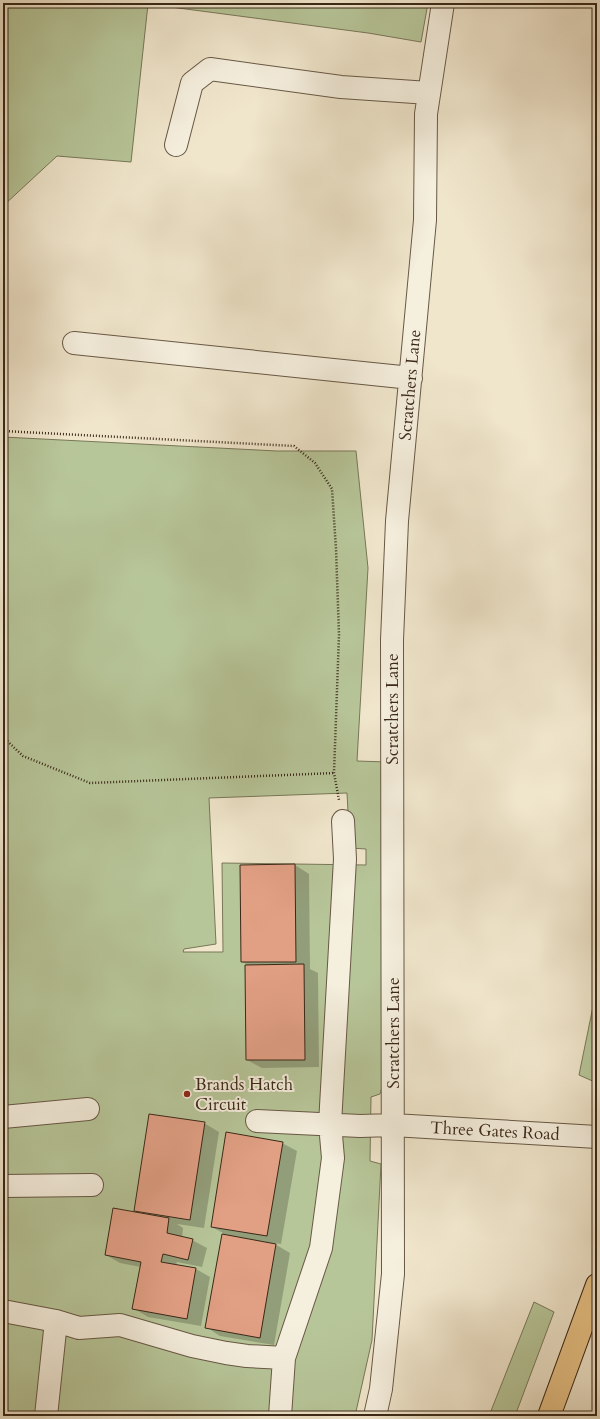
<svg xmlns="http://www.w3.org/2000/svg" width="600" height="1419" font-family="Cardo,serif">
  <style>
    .green { fill: #b7c699; stroke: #787758; fill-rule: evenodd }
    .shadow { fill: #0003 }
    .building { fill: #e19f84; stroke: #3a2818 }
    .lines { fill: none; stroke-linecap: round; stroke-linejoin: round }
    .minor-casing { stroke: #685845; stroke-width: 24 }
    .highway-casing { stroke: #3a2818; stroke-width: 24 }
    .path { stroke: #3a2818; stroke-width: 2.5; stroke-dasharray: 1 2; stroke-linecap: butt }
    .minor { stroke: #f5efde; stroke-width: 22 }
    .highway { stroke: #e8c386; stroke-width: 22 }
    .poi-dot { fill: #8f2418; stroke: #f5efde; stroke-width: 1.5 }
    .labels { text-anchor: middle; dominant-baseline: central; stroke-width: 4; stroke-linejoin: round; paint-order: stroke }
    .street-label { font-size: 17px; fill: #3a2818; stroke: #f5efde }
    .poi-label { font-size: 17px; fill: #3a2818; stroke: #f5efde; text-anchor: start }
  </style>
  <rect width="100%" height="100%" fill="#f0e6cc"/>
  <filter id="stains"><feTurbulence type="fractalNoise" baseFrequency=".005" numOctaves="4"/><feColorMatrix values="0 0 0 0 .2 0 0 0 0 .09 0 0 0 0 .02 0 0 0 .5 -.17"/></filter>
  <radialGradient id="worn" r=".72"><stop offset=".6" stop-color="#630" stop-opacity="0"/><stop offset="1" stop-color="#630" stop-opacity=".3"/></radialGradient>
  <path class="green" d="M3 3H428L421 42 368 33 148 4 131 162 57 156 3 206Z
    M3 437 277 451H356L368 568 357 761 387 762 385 1076 380 1094 371 1097 370 1161 381 1164 372 1340 355 1416H3ZM347 793 350 848 366 849V865L222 863 223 952H183L184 949 216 944 209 798Z
    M597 987V1083L579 1075Z
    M534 1302 554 1312 515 1416H489Z"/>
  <path class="shadow" d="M295 865 309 874 310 969 318 973 319 1067 262 1068 247 1060 246 964 242 962Z
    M150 1115 204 1123 219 1132 204 1228 177 1224 183 1228 182 1237 192 1240 207 1248 202 1267 177 1262 176 1265 196 1269 210 1277 201 1326 148 1317 133 1308 141 1267 120 1263 106 1255 135 1213Z
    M282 1143 297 1151 281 1244 273 1243 290 1253 274 1345 220 1336 206 1327 223 1233 212 1227Z"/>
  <path class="building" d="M295 864 296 962H241L240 865Z
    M304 964 305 1060H246L245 965Z
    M149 1114 205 1122 190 1220 134 1211Z
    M226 1132 283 1142 267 1236 211 1227Z
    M113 1208 169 1218 167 1233 193 1239 188 1260 163 1254 161 1262 196 1268 187 1319 132 1309 141 1262 105 1255Z
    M222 1234 276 1244 260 1338 205 1328Z"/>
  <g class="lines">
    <g class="minor-casing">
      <path id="minor" d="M176 145 192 83 210 69 341 87 429 93
        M74 343 411 378
        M3 1117 88 1109
        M257 1121 360 1126 393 1125 597 1137
        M3 1186 92 1185
        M3 1311 56 1321 79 1328 120 1325 192 1346 226 1353 247 1356 284 1358 321 1248 333 1158 330 1124 345 859 343 821
        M46 1416 56 1321
        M280 1416 284 1358
        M375 1416 381 1389 393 1274 392 640 397 521 425 220 426 114 443 3"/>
    </g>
    <g class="highway-casing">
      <path id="highway" d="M549 1416 597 1285"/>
    </g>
    <path class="path" d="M3 431 294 446 315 463 332 489 336 549 339 635 334 773 339 800
      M3 737 23 756 90 783 334 773"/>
    <use href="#minor" class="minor"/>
    <use href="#highway" class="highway"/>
  </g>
  <circle class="poi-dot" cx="187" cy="1094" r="4"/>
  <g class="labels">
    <g class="street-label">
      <text transform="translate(410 385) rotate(-85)">Scratchers Lane</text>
      <text transform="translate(392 709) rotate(-90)">Scratchers Lane</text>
      <text transform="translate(393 1033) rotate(-90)">Scratchers Lane</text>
      <text transform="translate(495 1131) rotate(3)">Three Gates Road</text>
    </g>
    <g class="poi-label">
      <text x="195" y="1084">Brands Hatch<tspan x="195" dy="20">Circuit</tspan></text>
    </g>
  </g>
  <rect width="600" height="1419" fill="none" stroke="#f0e6cc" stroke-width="16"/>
  <rect x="4" y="4" width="592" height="1411" fill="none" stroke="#3a2818" stroke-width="2"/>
  <rect x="8" y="8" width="584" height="1403" fill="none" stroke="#3a2818"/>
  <rect width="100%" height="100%" filter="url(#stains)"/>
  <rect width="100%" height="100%" fill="url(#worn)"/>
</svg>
